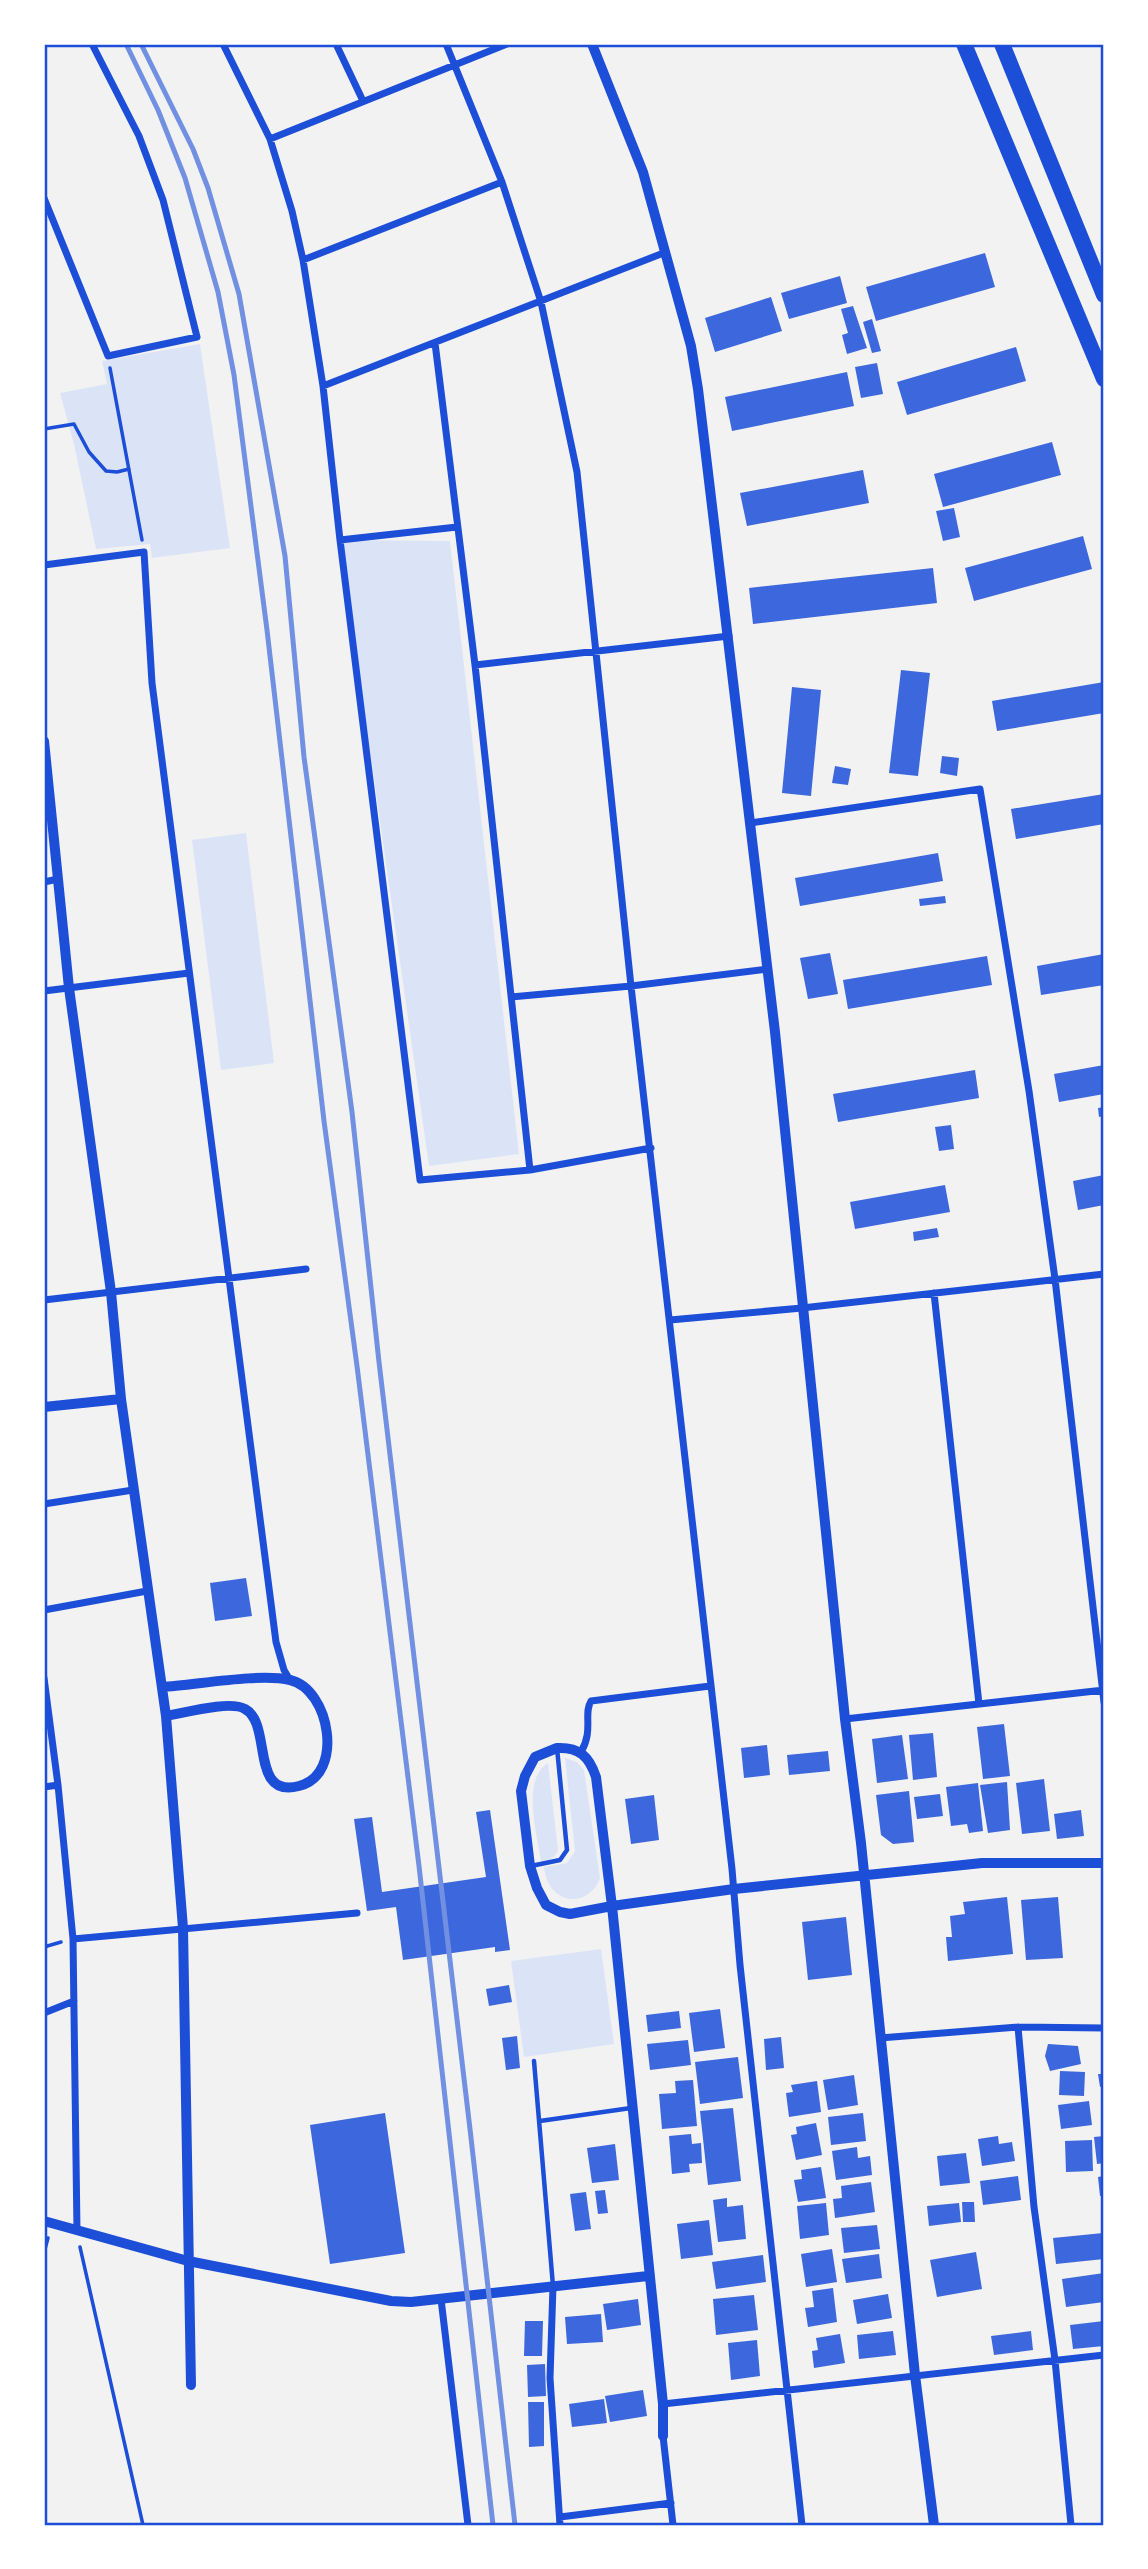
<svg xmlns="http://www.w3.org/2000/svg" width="1148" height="2569" font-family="Merriweather,serif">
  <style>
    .green { fill: #dbe4f7 }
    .building { fill: #3d67dc }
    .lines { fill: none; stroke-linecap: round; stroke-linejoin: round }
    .path { stroke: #1d4ed8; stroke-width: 3.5 }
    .service { stroke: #1d4ed8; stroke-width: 4.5 }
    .minor { stroke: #1d4ed8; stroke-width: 7 }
    .tertiary { stroke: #1d4ed8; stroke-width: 10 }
    .trunk { stroke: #1d4ed8; stroke-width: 16 }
    .rail { stroke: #7290e2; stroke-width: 5 }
    .neatline { fill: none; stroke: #1d4ed8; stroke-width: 2.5 }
  </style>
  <rect width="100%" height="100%" fill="#f2f2f2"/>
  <path class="green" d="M200 344 230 548 152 558 150 544 96 549 74 444 60 393 107 384 102 361Z
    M340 540 450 541 519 1154 429 1166Z
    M246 833 274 1063 221 1070 192 840Z
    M565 1758 577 1762 584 1770 600 1878C589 1909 548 1906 544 1867L567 1863 575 1851Z
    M548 1763 558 1850C554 1859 550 1860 541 1861 537 1835 521 1779 548 1763Z
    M601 1949 614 2044 524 2057 511 1961Z"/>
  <path class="building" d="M985 253 995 287 876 321 866 287Z
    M840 276 847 303 789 319 781 293Z
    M771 297 782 331 715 352 705 318Z
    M853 306 867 348 847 354 842 335 848 333 841 309Z
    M872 319 881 351 872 353 863 322Z
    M1016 347 1026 381 907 415 897 382Z
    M877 363 883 394 861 398 855 367Z
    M847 372 854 406 732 431 725 397Z
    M1052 442 1061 475 943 507 934 474Z
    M863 470 869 503 747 526 740 493Z
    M954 508 960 537 943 541 936 511Z
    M1083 536 1092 569 974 601 965 568Z
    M933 568 937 603 753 624 749 588Z
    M901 670 930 673 918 776 889 773Z
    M1104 682V713L997 731 992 701Z
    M792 687 821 690 811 796 782 793Z
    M942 756 959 758 957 776 940 773Z
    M835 766 851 769 848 785 832 783Z
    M1104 794V824L1016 839 1011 809Z
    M938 853 943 881 800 906 795 878Z
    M945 896 946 903 920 906 919 899Z
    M830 953 838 994 808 999 800 958Z
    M1104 954V985L1041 995 1037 966Z
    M987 956 992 985 848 1009 843 980Z
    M1104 1065V1094L1059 1102 1054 1074Z
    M975 1070 979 1098 838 1122 833 1094Z
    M1104 1107V1116L1099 1117 1098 1108Z
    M951 1125 954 1149 939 1151 935 1127Z
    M1104 1175V1205L1078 1210 1073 1181Z
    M945 1185 950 1212 855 1229 850 1202Z
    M937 1228 939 1237 914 1241 913 1232Z
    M246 1578 252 1616 215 1621 210 1583Z
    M1004 1724 1010 1776 983 1779 977 1727Z
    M933 1733 937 1777 913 1780 909 1735Z
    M902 1735 908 1779 877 1783 872 1739Z
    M767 1745 770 1775 744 1778 741 1748Z
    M828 1751 830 1771 789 1775 787 1755Z
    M1044 1779 1050 1831 1022 1834 1016 1783Z
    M1007 1782 1010 1830 988 1833 980 1785Z
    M978 1783 983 1831 969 1833 967 1824 951 1826 946 1787Z
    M909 1791 914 1842 893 1844 881 1835 876 1795Z
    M940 1794 943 1816 917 1819 914 1797Z
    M654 1795 659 1840 631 1844 625 1799Z
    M490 1810 510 1950 495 1952V1947L403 1960 396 1907 367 1911 354 1819 372 1817 382 1892 486 1877 476 1812Z
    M1081 1810 1084 1836 1057 1839 1054 1814Z
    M1007 1897 1013 1954 948 1961 946 1937H952L950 1916 965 1914 963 1902Z
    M1058 1897 1063 1958 1026 1960 1021 1900Z
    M846 1917 852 1975 808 1980 802 1922Z
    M509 1985 512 2002 489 2006 486 1989Z
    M720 2009 725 2048 694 2052 689 2013Z
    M679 2011 681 2028 648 2032 646 2015Z
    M517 2036 520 2068 506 2070 502 2038Z
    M781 2037 784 2068 766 2070 764 2039Z
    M688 2040 691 2065 650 2070 647 2044Z
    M1048 2044 1078 2046 1081 2064 1050 2071 1045 2056Z
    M738 2057 743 2098 700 2104 695 2062Z
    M1060 2071 1085 2072 1084 2096 1059 2095Z
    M1098 2074H1104V2086L1100 2087Z
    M854 2075 858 2105 828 2110 823 2080Z
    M693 2080 697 2126 662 2129 659 2094 676 2093 675 2081Z
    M817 2081 821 2112 789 2117 786 2093 793 2092 791 2085Z
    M1089 2101 1092 2125 1061 2129 1058 2105Z
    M733 2108 741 2181 708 2185 700 2111Z
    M385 2113 405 2253 330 2264 310 2125Z
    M863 2113 866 2141 831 2145 828 2117Z
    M816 2123 822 2155 796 2160 791 2135 797 2134 796 2127Z
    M691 2134 692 2144 701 2143 702 2163 689 2164 690 2172 672 2174 669 2136Z
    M998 2136 999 2144 1012 2142 1015 2161 982 2166 978 2139Z
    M1104 2136V2163L1097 2164 1094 2137Z
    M1092 2140 1093 2171 1066 2172 1065 2141Z
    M615 2144 619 2180 592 2183 587 2148Z
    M857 2147 858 2158 870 2156 872 2175 836 2180 832 2151Z
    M966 2153 970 2183 940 2186 937 2156Z
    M821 2167 826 2198 798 2202 794 2180 802 2179 801 2170Z
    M1018 2176 1021 2200 983 2205 980 2181Z
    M1104 2176V2196H1100L1098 2177Z
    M871 2182 875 2212 835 2218 833 2199 842 2198 841 2186Z
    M605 2190 608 2213 598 2214 595 2191Z
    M586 2192 591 2229 575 2231 570 2194Z
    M727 2198V2207L743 2205 746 2239 718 2242 713 2200Z
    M962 2202H974L975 2222H963Z
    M826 2203 829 2235 800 2239 797 2206Z
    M959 2203 961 2222 929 2226 927 2206Z
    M709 2220 713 2255 681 2259 677 2224Z
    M877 2225 880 2249 844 2253 841 2228Z
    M1103 2233 1104 2259 1056 2264 1053 2238Z
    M832 2249 837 2282 806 2287 801 2254Z
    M976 2252 982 2289 937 2297 930 2260Z
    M879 2254 882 2278 846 2283 842 2259Z
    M763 2255 766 2282 716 2289 712 2262Z
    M1104 2273V2302L1066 2307 1062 2279Z
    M833 2288 837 2322 808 2327 805 2308 814 2307 812 2291Z
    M888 2294 892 2318 857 2324 853 2300Z
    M754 2295 758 2330 716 2335 713 2299Z
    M638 2299 641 2325 607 2330 603 2304Z
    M601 2314 603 2342 567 2344 565 2317Z
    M525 2321H543L542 2356H524Z
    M1104 2321V2346L1073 2349 1070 2325Z
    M893 2331 896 2355 859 2359 857 2335Z
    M1031 2331 1033 2350 994 2355 991 2336Z
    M840 2334 845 2363 814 2368 812 2351 818 2350 816 2338Z
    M757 2340 760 2376 731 2380 728 2343Z
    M545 2364 546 2396 528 2397 527 2365Z
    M643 2390 647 2416 610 2422 605 2396Z
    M604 2399 607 2423 572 2427 569 2404Z
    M528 2402H544V2446L529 2447Z"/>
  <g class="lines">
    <path class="path" d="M110 368 142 540
      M44 429 74 424 89 452 106 471 117 472 129 469
      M44 1947 61 1942
      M80 2247 143 2525
      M44 2253 48 2238"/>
    <path class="service" d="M531 1866 560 1860 567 1850 557 1748
      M534 2061 553 2286
      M540 2121 631 2108"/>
    <path class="minor" d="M223 44 270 139 292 211 303 260 323 386 340 540 457 527
      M336 44 363 101
      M446 44 502 182 541 302 577 472 631 986 732 1869 740 1965 802 2525
      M270 139 507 44
      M44 198 108 356 197 337 163 200 139 136 92 44
      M303 260 502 182
      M435 343 475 665 530 1170
      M323 386 666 252
      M340 540 420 1180 530 1170 651 1148
      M44 565 144 552 152 683 276 1642 284 1670 290 1680
      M475 665 729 636
      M750 823 980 789 1029 1091 1055 1279 1104 1702
      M44 882 58 879
      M44 991 189 973
      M511 997 631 986 768 969
      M934 1293 979 1704
      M44 1300 306 1269
      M670 1320 802 1308 1104 1274
      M44 1504 133 1490
      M44 1610 147 1591
      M44 1678 58 1785 73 1939 77 2231
      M845 1719 1104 1690
      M581 1752C594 1730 583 1714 591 1701L710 1686
      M44 1787 58 1785
      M73 1939 357 1913
      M44 2013 74 2001
      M1018 2027 1034 2207 1055 2360 1071 2525
      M880 2038 1018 2027 1104 2028
      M553 2286 550 2378 560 2525
      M441 2299 468 2525
      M663 2404 1104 2355
      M663 2436 673 2525
      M560 2517 671 2503"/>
    <path class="tertiary" d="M592 44 643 172 691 346 698 389 775 1032 845 1719 861 1843 915 2375 934 2525
      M44 741 69 988 111 1292 121 1399 166 1716 183 1928 191 2385
      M44 1407 121 1399
      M162 1687C196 1685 259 1673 290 1680 330 1689 345 1775 299 1786 249 1799 273 1724 245 1709 230 1700 184 1713 166 1716
      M557 1748C579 1747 589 1756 596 1777L612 1906 570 1914 560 1912 546 1905 537 1888 530 1866 521 1791 525 1776 535 1757Z
      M44 2221 188 2261 391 2301 411 2302 648 2276
      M663 2436V2404L612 1906 734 1889 982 1863H1104"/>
    <path class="trunk" d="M964 44 1104 379
      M1002 44 1104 295"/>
    <path class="rail" d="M126 44 158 110 185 178 218 292 234 375 267 630 324 1121 357 1366 419 1866 493 2525
      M141 44 193 149 208 188 239 294 285 556 304 757 352 1112 379 1362 470 2129 515 2525"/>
  </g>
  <rect width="1148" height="2569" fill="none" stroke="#ffffff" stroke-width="91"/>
  <rect x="46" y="46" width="1056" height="2478" class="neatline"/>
</svg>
